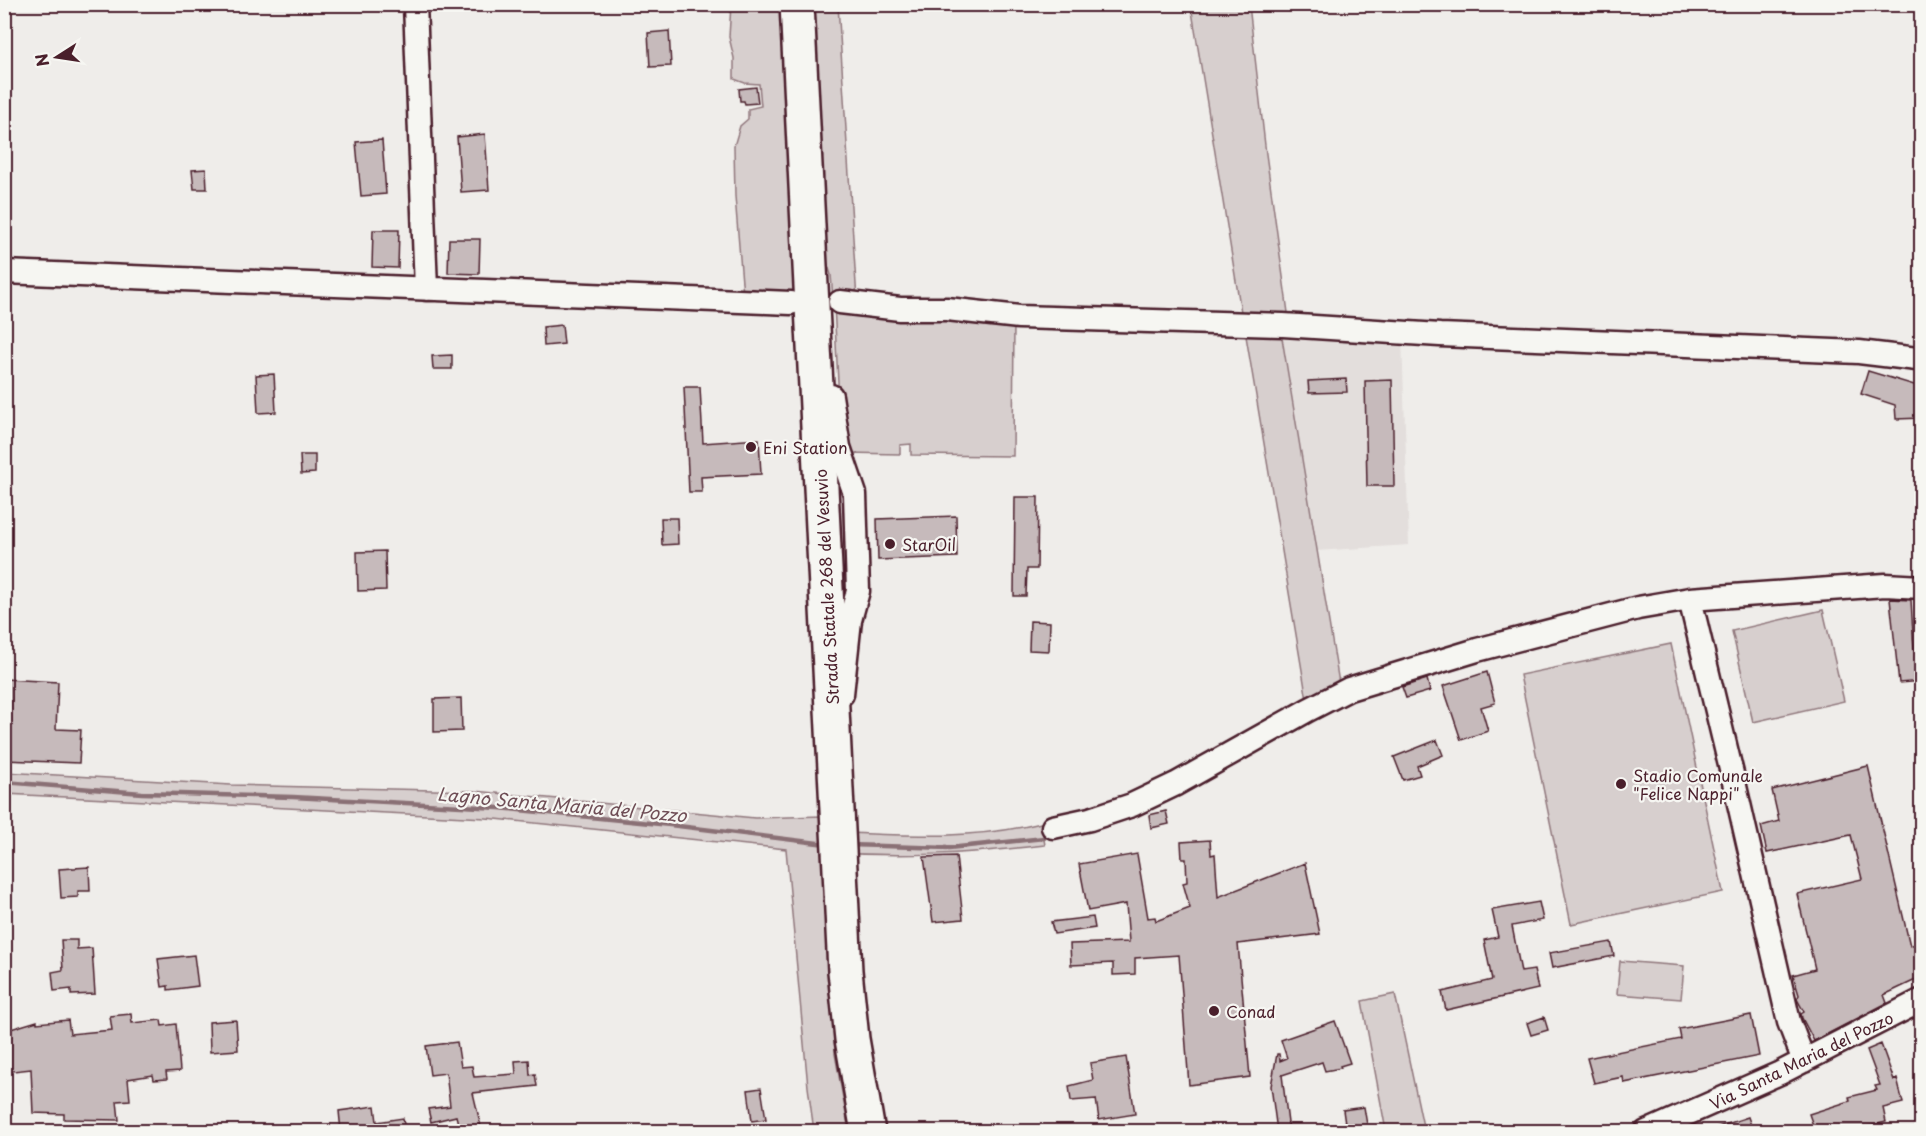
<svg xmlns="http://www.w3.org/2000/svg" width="1926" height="1136" font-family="'Playpen Sans',sans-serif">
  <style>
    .built { fill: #e3dedc }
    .green { fill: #d7cfce; stroke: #90777c; stroke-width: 1.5 }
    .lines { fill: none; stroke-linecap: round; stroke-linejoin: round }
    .stream { stroke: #8a6f74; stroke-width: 4.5 }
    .building { fill: #c6babb; stroke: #4a1f2b; stroke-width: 1.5 }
    .minor-casing { stroke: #4a1f2b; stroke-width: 27 }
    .highway-casing { stroke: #4a1f2b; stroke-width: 38 }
    .minor { stroke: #f6f6f2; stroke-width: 22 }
    .highway { stroke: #f6f6f2; stroke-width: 33 }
    .poi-dot { fill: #4a1f2b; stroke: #f6f6f2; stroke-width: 2 }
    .labels { text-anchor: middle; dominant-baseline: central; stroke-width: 4.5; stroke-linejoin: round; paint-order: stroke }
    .poi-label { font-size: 16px; fill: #4a1f2b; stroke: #f6f6f2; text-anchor: start }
    .street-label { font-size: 16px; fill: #4a1f2b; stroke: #f6f6f2 }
    .water-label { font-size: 18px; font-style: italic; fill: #6f4e56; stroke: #f6f6f2 }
  </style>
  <rect width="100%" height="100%" fill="#efedea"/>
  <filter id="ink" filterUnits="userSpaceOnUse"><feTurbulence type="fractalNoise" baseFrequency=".0167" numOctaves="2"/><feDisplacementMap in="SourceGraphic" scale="12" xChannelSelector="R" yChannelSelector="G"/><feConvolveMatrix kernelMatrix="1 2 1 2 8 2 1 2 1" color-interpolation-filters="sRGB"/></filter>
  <g filter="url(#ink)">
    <path class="built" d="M1281 332 1402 338 1409 545 1316 551Z"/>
    <path class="green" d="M731 5H782L797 298 743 295 735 196 734 146 740 126 748 119V109L761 106 759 84 745 83 734 79V58L729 37Z
      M810 5H838L857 300 833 299 831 275 823 249Z
      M1191 5H1249L1266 154 1289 320 1242 318Z
      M834 304 1014 320 1013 456 911 455V444L900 445V454L846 453 840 421Z
      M1245 330 1281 332 1339 683 1307 700Z
      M1823 610 1844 701 1753 722 1732 631Z
      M1671 644 1723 892 1571 924 1520 675Z
      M4 772 231 785 475 791 755 818 822 816 824 832C897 835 969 841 1041 823L1045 845C968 854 901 858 824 852L835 1054 849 1131H814L808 1087 786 849 486 818 5 794Z
      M1620 961 1684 966 1681 999 1617 994Z
      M1395 994 1424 1131H1386L1362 1001Z"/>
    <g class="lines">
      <path class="stream" d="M4 782 142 793 293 797 499 808 670 825 826 844
        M849 845 949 848 1044 838"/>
    </g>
    <path class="building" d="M669 31 671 66 650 67 648 33Z
      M756 87 758 103 745 104 744 101H740L739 89Z
      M485 134 489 190 461 192 457 137Z
      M382 140 386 194 361 196 356 142Z
      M206 169 207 189H194L192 170Z
      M373 230H399L398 268 372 267Z
      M449 239H480L479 274 448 273Z
      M562 325 564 344 544 346 543 327Z
      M452 355V369H433L432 356Z
      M1868 371 1921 387 1922 418 1896 419 1895 405 1861 394Z
      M274 374 276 412 258 413 256 375Z
      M1346 379 1347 392 1309 393 1308 381Z
      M1392 380 1394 486H1367L1365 381Z
      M684 387H700L703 443 759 439 761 474 701 477 702 492H689Z
      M300 455H315V473L301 474Z
      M1015 497H1038L1037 569H1027L1026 596H1014Z
      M956 516 957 557 878 560 877 519Z
      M661 518H677L678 544 662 545Z
      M385 551 386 590 358 591 357 552Z
      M1890 599 1911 600 1914 650H1922V681L1899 683Z
      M1030 621 1050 622 1049 651 1029 650Z
      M1487 672 1495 703 1481 707 1488 731 1461 740 1443 686Z
      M4 679 58 682 56 729 81 730 79 763 4 760Z
      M1427 679 1430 691 1406 698 1402 687Z
      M461 698 462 731 434 732V699Z
      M1437 740 1443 755 1417 766 1420 775 1403 780 1394 757Z
      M1868 766 1910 946 1922 941V977L1884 995 1887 1003 1814 1041 1802 1018 1801 1014 1804 1012 1797 999 1799 995 1793 975 1815 969 1797 894 1862 879 1851 835 1767 853 1761 826 1779 821 1772 790Z
      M1166 811 1169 824 1151 828 1149 815Z
      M1210 840 1211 855 1215 854 1218 897 1305 863 1320 934 1238 944 1250 1077 1189 1085 1179 955 1135 958V974L1113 975V963L1071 965 1070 944 1129 942 1126 904 1088 911 1079 864 1137 854 1148 918 1155 917 1156 921 1190 908 1183 883 1187 882 1186 859H1182L1181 842Z
      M956 856 963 919 933 922 924 857Z
      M89 867 90 891H78V897L61 898 59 869Z
      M1539 902 1543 920 1512 926 1521 972 1534 970 1538 989 1446 1010 1442 992 1492 980 1484 940 1498 937 1492 910Z
      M1093 917 1095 928 1054 934 1051 922Z
      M61 940H77V949L92 948 95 994 71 995V989L54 991 52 972 63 970Z
      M1611 942 1614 956 1552 968 1549 953Z
      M194 955 198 986 168 990V986L162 987 158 959Z
      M131 1014 132 1023 161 1020 162 1026 176 1024 180 1071 166 1072 167 1079 154 1080 153 1075 128 1079 130 1100 117 1101 119 1120 64 1119V1114L33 1113 31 1069 4 1072V1031L37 1021V1023L68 1020 70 1034 112 1030 110 1016Z
      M1751 1015 1759 1056 1624 1083 1623 1077 1594 1083 1587 1058 1681 1039 1679 1029Z
      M1544 1017 1548 1030 1531 1035 1527 1023Z
      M236 1020 238 1050 210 1052 209 1022Z
      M1335 1021 1350 1063 1340 1066 1341 1068 1325 1071 1322 1062 1282 1075 1289 1131H1277L1271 1086 1277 1054H1279L1280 1061 1287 1058 1281 1040Z
      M457 1042 461 1067 472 1066 474 1077 516 1074 515 1061 529 1060 530 1075 535 1074 537 1086 473 1093 482 1131H460L456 1116 431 1122 428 1109 450 1106 446 1073 430 1075 426 1046Z
      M1881 1044 1894 1080 1897 1079 1903 1103 1883 1108 1886 1122 1851 1131H1815L1809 1114 1850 1101 1849 1097 1877 1090 1875 1086 1880 1085 1867 1050Z
      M1126 1057 1135 1114 1099 1120 1096 1099 1071 1101 1069 1086 1093 1080 1090 1063Z
      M761 1088 766 1119 752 1121 748 1090Z
      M375 1106 377 1122 403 1118 405 1131H341L339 1111Z
      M1364 1107 1368 1131H1346L1343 1110Z
      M1748 1117 1753 1131H1712V1129Z"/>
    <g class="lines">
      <g class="minor-casing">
        <path id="minor" d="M415 4 426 289
          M4 272 791 303
          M840 302 900 309H947L1019 317 1283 325 1440 335 1859 352 1917 359 1922 358
          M831 396 839 447 855 494 858 591 850 620 842 694
          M1690 599 1734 782 1789 1022 1804 1061
          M1053 827 1090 819 1132 805 1176 784 1308 710 1349 689 1477 650 1638 608 1690 599 1885 585 1922 587
          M1646 1132 1780 1073 1922 1000"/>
      </g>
      <g class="highway-casing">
        <path id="highway" d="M797 4 845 971 852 1039 868 1132"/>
      </g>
      <use href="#minor" class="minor"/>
      <use href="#highway" class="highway"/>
    </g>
  </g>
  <g class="poi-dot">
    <circle cx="751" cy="447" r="6"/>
    <circle cx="890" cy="544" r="6"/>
    <circle cx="1621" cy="784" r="6"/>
    <circle cx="1214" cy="1011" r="6"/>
  </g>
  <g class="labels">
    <g class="poi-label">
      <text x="763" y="447">Eni Station</text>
      <text x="902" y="544">StarOil</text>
      <text x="1633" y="775">Stadio Comunale<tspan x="1633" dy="18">"Felice Nappi"</tspan></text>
      <text x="1226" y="1011">Conad</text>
    </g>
    <g class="street-label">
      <text transform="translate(826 587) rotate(-93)">Strada Statale 268 del Vesuvio</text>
      <text transform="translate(1801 1060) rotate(-26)">Via Santa Maria del Pozzo</text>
    </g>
    <g class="water-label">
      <text transform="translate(562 804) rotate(5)">Lagno Santa Maria del Pozzo</text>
    </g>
  </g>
  <rect width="1926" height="1136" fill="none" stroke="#f6f6f2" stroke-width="24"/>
  <rect x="12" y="12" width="1902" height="1112" fill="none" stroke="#4a1f2b" stroke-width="2" filter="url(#ink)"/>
  <g transform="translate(57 57) rotate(258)" stroke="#f6f6f2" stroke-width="4.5" paint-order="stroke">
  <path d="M0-4.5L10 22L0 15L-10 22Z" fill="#4a1f2b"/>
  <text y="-9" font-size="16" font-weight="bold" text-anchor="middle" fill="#4a1f2b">N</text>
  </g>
</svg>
